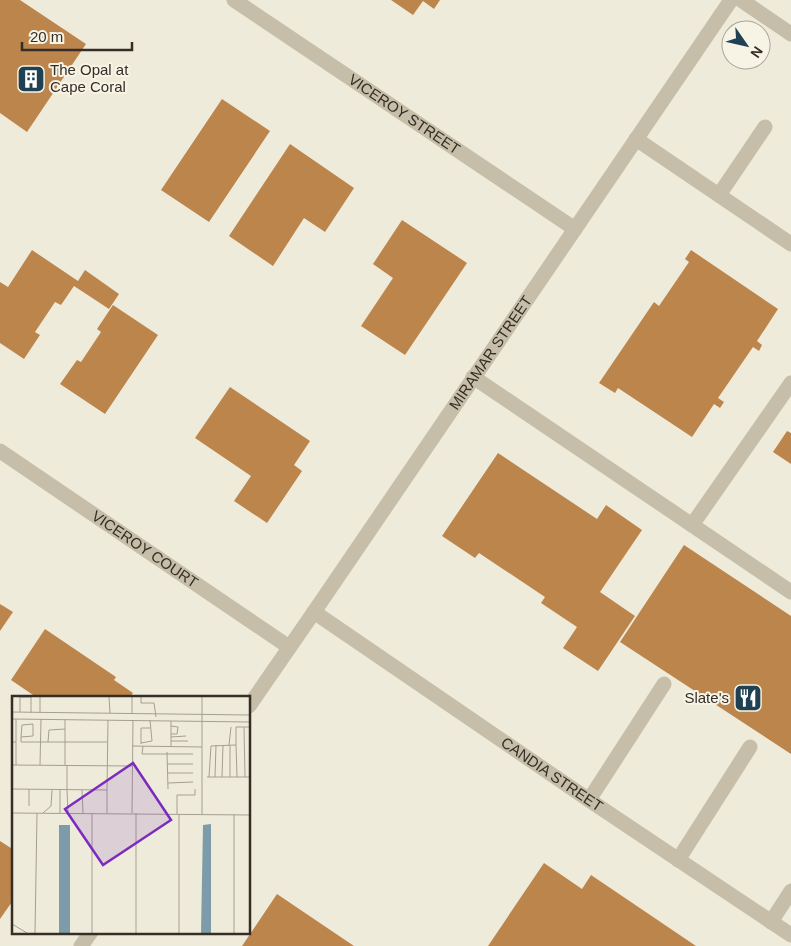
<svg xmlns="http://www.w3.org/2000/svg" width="791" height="946" font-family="Arial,sans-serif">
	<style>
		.building { fill: #bc854c }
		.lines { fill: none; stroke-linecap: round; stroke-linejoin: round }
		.minor { stroke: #c6bea8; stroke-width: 15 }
		.labels { text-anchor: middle; stroke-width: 4; stroke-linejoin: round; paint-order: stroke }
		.poi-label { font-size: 15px; fill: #342e27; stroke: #f7f4e6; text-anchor: start }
		.street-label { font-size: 15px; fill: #342e27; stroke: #f7f4e6 }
		.inset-road { fill: none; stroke: #a49f93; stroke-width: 1 }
		.view { fill: #7b2cbf; fill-opacity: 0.15; stroke: #7b2cbf; stroke-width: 2.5 }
		.inset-edge { fill: none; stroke: #342e27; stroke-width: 2.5 }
	</style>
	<rect width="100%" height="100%" fill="#efebdb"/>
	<!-- building -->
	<path class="building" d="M0 0H20L86 44 27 132 0 113Z
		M391 0H440L434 9 423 1 413 15Z
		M222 99 270 131 209 222 161 190Z
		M290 144 354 188 325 232 304 218 273 266 229 236Z
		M402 220 467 263 405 355 361 326 393 278 373 264Z
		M32 250 78 281 85 270 119 294 109 309 74 286 61 305 55 302 35 332 40 335 24 359 0 343V282L8 287Z
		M691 250 778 309 757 341 762 345 759 351 753 347 718 398 724 402 720 408 714 404 692 437 618 388 615 393 599 383 654 302 659 306 689 262 685 259Z
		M113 305 158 335 105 414 60 384 77 360 81 362 101 332 97 329Z
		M230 387 310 441 294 465 302 471 267 523 234 501 251 476 195 438Z
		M787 431 791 433V464L773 452Z
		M498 453 597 519 606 505 642 530 600 592 635 616 598 671 563 648 577 627 541 603 545 597 479 553 475 558 442 536Z
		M684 545 791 616V754L620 642Z
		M0 604 13 612 0 631Z
		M45 629 116 677 114 680 133 693 130 697H36L11 680Z
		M0 841 14 850V899L0 919Z
		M544 863 582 889 591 875 696 946H488Z
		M277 894 354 946H242Z"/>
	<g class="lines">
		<!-- minor -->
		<g class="minor">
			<path id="s1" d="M234 0 575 229"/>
			<path d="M741 0 791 34"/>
			<path d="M636 139 791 244"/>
			<path d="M719 195 765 127"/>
			<path d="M473 377 692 525"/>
			<path d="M791 383 692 525 791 592"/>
			<path id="s2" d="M0 451 289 647"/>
			<path id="s3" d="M314 612 589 800 791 935"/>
			<path id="s4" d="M249 706 314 612 731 0"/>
			<path d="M589 800 664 684"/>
			<path d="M678 860 750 747"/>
			<path d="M771 922 791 891"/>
			<path d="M81 946 91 932"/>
		</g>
	</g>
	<!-- icons -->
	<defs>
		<symbol id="building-square" viewBox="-11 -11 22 22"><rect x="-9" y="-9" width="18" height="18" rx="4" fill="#204152" stroke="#f7f4e6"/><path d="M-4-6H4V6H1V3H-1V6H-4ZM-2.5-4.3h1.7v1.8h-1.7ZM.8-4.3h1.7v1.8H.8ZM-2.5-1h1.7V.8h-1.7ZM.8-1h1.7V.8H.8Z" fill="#fff"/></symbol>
		<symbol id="restaurant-square" viewBox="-11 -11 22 22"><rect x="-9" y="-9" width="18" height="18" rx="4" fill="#204152" stroke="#f7f4e6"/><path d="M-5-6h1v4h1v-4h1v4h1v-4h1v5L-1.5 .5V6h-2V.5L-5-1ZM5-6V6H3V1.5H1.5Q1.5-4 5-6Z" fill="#fff"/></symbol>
	</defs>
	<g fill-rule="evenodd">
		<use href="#building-square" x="15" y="63" width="32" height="32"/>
		<use href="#restaurant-square" x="732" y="682" width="32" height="32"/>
	</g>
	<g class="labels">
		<!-- poi labels -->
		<g class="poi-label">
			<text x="50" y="75">The Opal at<tspan x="50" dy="17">Cape Coral</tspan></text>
			<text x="729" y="703" text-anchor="end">Slate's</text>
		</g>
		<!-- street labels -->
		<g class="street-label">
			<text dy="5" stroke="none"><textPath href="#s1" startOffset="205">VICEROY STREET</textPath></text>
			<text dy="5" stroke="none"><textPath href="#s4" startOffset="428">MIRAMAR STREET</textPath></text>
			<text dy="5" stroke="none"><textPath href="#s2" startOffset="175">VICEROY COURT</textPath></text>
			<text dy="5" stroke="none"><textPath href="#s3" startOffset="288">CANDIA STREET</textPath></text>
		</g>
	</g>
	<!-- overview -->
	<g transform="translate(12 696)">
		<rect width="238" height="238" fill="#efebdb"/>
		<path d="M199 128V237H189L191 129ZM47 129H58V237H47Z" fill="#7c9caa"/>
		<path class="inset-road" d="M19 1V17M97 1 98 17M120 1V17M129 1V7H142L144 21M0 16 238 19M8 16V1H19M28 17V1M0 23 238 26M53 24V69M159 25V51M159 30 166 31 165 38H159M232 31 233 81M9 41 21 40V28L10 29 9 41V46H95M159 41 174 40M159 45H176M0 46H4V23M4 46V69M36 46 37 34 53 33M129 47 140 45 138 24M129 48V32H138M217 49 219 31M224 49 225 81M120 50 190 51M131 50 130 58H181M155 56 156 93M155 68H181M0 69 120 70M28 69 29 23M55 69V94M155 77H181M195 81H238M197 81 199 50 224 49V31H238M203 81 204 49M210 81 211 49M218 81V49M156 87 181 86M0 93 95 94 96 24M17 93V110M55 94 56 117M70 94 71 117M0 117 238 119M31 117 39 110 40 94M48 117V94M80 117V237M95 117V94M120 117 121 24M165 118V99H183V93M167 118V237M190 118V1M0 228 15 237M23 237 25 117M124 237V117M222 237V118"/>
		<path class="view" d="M121 67 159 124 91 169 53 113Z"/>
		<rect width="238" height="238" class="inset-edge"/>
	</g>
	<!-- north arrow -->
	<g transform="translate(746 45) rotate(124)"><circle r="24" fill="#f7f4e6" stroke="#a9a59a"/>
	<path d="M0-4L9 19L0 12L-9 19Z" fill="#204152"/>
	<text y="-8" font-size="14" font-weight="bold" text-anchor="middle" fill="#342e27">N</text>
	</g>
	<!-- scale -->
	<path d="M22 42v8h110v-8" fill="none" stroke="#342e27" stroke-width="2.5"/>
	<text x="30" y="42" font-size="15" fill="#342e27" stroke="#f7f4e6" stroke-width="4" paint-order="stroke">20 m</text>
</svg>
